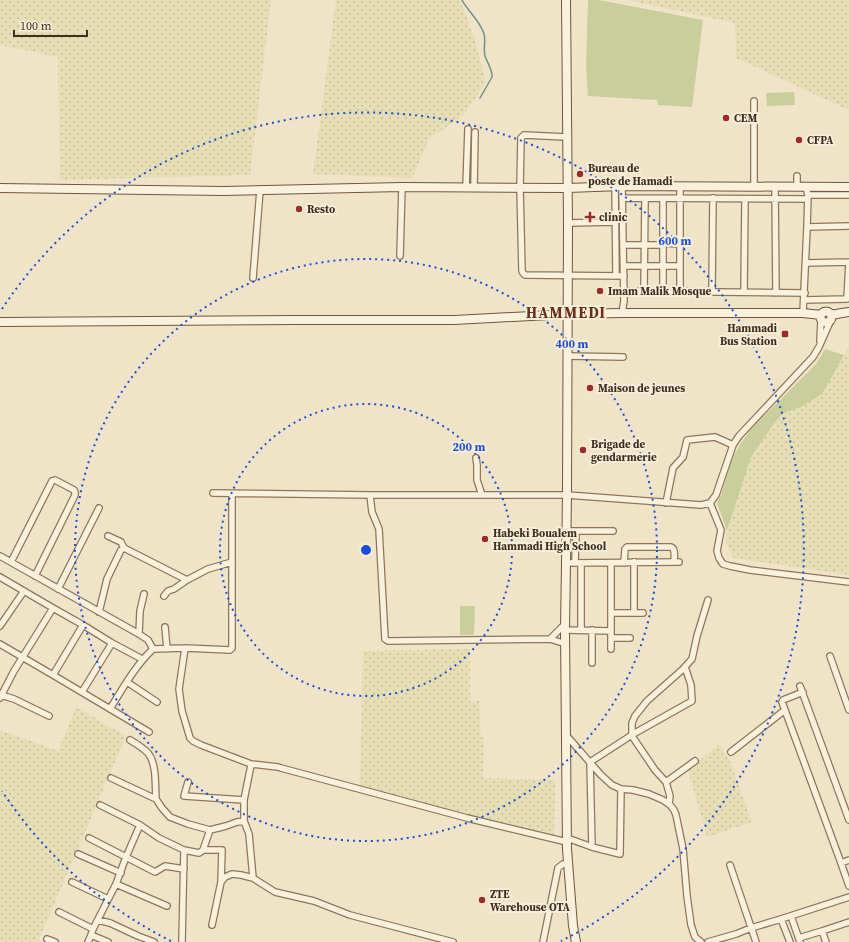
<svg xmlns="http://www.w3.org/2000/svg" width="849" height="942" font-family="'Source Serif 4',serif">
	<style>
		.farmland { fill: url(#farmland-dots) }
		.green { fill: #c9cf9b }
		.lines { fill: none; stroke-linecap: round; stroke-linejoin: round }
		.stream { stroke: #6f938a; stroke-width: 1.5 }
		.street-casing { stroke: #8d765c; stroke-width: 8 }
		.secondary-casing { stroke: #6f573f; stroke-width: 10 }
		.street { stroke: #faf1dc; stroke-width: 5.5 }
		.secondary { stroke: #faf1dc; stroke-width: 8 }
		.ring { fill: none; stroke: #1d4ed8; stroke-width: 2; stroke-dasharray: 2 4 }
		.poi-dot { fill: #9e2a2b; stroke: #f7eed8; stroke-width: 1.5 }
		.labels { text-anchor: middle; stroke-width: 4; stroke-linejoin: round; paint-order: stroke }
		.poi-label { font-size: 11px; font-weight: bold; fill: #3d2e20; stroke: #f7eed8; text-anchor: start }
		.district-label { font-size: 15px; font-weight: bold; letter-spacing: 1px; fill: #6b2e1e; stroke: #f7eed8 }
		.centre { fill: #1d4ed8; stroke: #f7eed8; stroke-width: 2 }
		.ring-label { font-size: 12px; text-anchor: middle; font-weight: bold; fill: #1d4ed8; stroke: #f7eed8; stroke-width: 4; stroke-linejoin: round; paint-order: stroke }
	</style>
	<defs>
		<pattern id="farmland-dots" width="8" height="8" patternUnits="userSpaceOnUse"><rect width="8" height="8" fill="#e6deb5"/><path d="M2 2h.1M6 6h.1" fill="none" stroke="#c6bf9b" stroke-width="1.8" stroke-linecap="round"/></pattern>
	</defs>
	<rect width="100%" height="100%" fill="#f0e4c8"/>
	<!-- farmland -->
	<path class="farmland" d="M0 0H271L250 175 60 180 58 57 0 45Z
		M336 0H460L474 37 486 82 464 115 429 139 412 178 313 174Z
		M628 0H849V110L736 58 735 23Z
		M849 346V575L733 558 725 539 751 457 773 425 782 414 801 407 822 394Z
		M470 649V702L479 701 481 736 484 739 483 778 555 780 554 842 360 790 363 651Z
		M76 707 126 736 38 942H0V730L58 751Z
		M719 744 730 761 752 822 707 837 688 770Z"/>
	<!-- green -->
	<path class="green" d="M588 0H599L703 20 692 107 658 105 657 100 588 96 586 66Z
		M794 92 795 105 767 106 766 93Z
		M825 349 844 355 822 394 801 407 782 414 773 425 751 457 727 531 717 503 721 495 732 460 740 444 753 427 816 364Z
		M460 606H475L474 635H460Z"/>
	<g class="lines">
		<!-- stream -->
		<path class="stream" d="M462 0C468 12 480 20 484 34 486 41 483 49 485 56 487 62 493 71 492 77L480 98"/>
		<defs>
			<path id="street" d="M754 101V187
				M566 137 524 135 521 138 520 188 522 271 523 273 525 275 624 276
				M797 176V187
				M615 186 616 276
				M466 187 468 129
				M474 187 475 132
				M775 187 776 293
				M808 195H849
				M623 198 807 199
				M568 223 615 222
				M807 227 849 226
				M663 243 680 244
				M623 245H663
				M400 256 402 187
				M806 263 849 262
				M624 266H680
				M253 278 260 190
				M624 291 805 293
				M644 292 645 199
				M663 292V199
				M680 292V187
				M712 292 713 198
				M744 292 745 199
				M804 300 847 299 849 262
				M622 313 624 301 622 186
				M803 313 807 227 808 195 806 187
				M820 341 821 320
				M567 356 623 357
				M476 458 477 465V480L482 495
				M213 493 370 495H567L701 505 710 503 716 495 733 445 739 436 813 357 819 347 830 322
				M370 495 372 512 379 529 385 639 388 641 550 639 566 644
				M666 503 673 468 683 457 687 440 715 437 733 445
				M710 503 721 530 717 551 719 558 723 564 730 566 750 570 849 582
				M567 531H613
				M108 536 121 542 124 548
				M0 556 139 634 148 640 153 649
				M11 562 52 481 55 480 74 490 75 492V495L35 576
				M634 562V613
				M567 563 679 562
				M575 563 576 531
				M611 563V649
				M624 563 625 549 627 547H671C676 549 674 557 674 562
				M0 577 53 608 83 625 112 643 142 659
				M58 589 99 508
				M164 596 168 591 174 589 187 580 208 569 232 562
				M99 612 107 579 121 550 124 548 187 580
				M611 613H643
				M0 626 24 591
				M165 627 167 649
				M565 630 611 631
				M581 630V563
				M139 634 140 611 144 594
				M611 638H630
				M550 639 565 624
				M0 644 53 675 149 732
				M185 648 179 689 182 711 190 738 193 741 201 745 251 764V765L244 800V821
				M830 656 849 710
				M592 663V630
				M53 675 83 625
				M127 682 157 702
				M800 686 849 820
				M82 692 112 643
				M803 692 783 700 782 702 841 863 849 886
				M1 695 14 699 49 716
				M0 698 14 671 53 608
				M110 709C123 688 135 666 153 649L185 648 230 650 232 648V494
				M566 735 601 775 612 785 621 789 633 790 649 794 663 800 670 805 674 810 676 815 683 849 687 896 691 925 695 937 701 942
				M130 740C137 744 143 748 148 753 157 764 155 786 156 799
				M731 752 785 710
				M251 764 278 767 281 768 467 818 567 842
				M188 782 184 796 244 800
				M666 782 695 761
				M100 805 140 825 159 838 184 850 199 853 203 850 210 830 188 824 170 817 162 808 156 799 111 778
				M670 805 669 803 670 796 666 782 655 770 632 736V723L635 716 647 701 682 670 692 659 697 636 708 600
				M210 830 226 826 237 822 244 821 249 834 253 878
				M89 838 155 872 165 866 184 869
				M567 838 592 847 620 854 621 789
				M592 847 590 762 635 733 692 701 691 685 685 667
				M203 850H222L221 882
				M78 854 121 873
				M841 863 849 860
				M730 865 756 942
				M72 882 108 899
				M116 884 167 906
				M59 912 93 929
				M791 916 800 942
				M781 919 790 942
				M98 920 110 923 138 936 154 942
				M212 925 221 882 225 877 232 874 241 875 253 878 275 892 314 901 350 915 453 942
				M822 931 826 942
				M91 935 108 942
				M799 938 822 931 849 922
				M47 939 55 942
				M88 942 91 935 93 929 116 884 126 857 140 825
				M182 942 184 850
				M543 942 558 868 563 864H568
				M708 942 736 934 751 928 781 919 849 897"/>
			<path id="secondary" d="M566 0 568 223 567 495 565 630 567 849 573 926 576 942
				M0 188 224 191 402 187 568 188 622 186 849 187
				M820.5 317a5.5 5.5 0 1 1 11 0a5.5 5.5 0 1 1-11 0Z
				M831 315 842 313 849 312
				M0 322 294 320H454L568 314 622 313H803L821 315"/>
		</defs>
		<!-- street casing -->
		<use href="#street" class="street-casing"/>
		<!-- secondary casing -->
		<use href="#secondary" class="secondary-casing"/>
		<!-- street -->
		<use href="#street" class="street"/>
		<!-- secondary -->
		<use href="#secondary" class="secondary"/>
	</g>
	<!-- distance rings -->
	<g class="ring">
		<circle cx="366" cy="550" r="146"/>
		<circle cx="366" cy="550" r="291"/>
		<path d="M171 941A437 437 0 0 1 2 791M2 309A437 437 0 1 1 561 941"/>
	</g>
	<!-- markers -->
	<g class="poi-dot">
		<circle cx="726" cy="118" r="4"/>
		<circle cx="799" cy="140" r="4"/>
		<circle cx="580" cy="174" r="4"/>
		<circle cx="299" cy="209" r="4"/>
		<path d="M588 211h4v4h4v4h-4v4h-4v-4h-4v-4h4z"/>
		<circle cx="600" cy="291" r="4"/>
		<rect x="781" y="330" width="8" height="8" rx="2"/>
		<circle cx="590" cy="388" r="4"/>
		<circle cx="583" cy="450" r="4"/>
		<circle cx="485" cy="539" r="4"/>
		<circle cx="482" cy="900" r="4"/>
	</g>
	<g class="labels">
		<!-- poi labels -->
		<g class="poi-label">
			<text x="734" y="122">CEM</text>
			<text x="807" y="144">CFPA</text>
			<text x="588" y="172">Bureau de<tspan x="588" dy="13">poste de Hamadi</tspan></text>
			<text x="307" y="213">Resto</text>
			<text x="599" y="221">clinic</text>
			<text x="608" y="295">Imam Malik Mosque</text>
			<text x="777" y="332" text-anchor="end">Hammadi<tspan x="777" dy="13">Bus Station</tspan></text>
			<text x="598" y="392">Maison de jeunes</text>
			<text x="591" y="448">Brigade de<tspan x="591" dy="13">gendarmerie</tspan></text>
			<text x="493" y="537">Habeki Boualem<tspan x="493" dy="13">Hammadi High School</tspan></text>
			<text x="490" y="898">ZTE<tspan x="490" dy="13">Warehouse OTA</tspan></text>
		</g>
		<!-- district labels -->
		<g class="district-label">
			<text x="566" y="318">HAMMEDI</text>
		</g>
	</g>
	<circle cx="366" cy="550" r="6" class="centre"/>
	<g class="ring-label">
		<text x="675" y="245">600 m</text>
		<text x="572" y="348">400 m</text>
		<text x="469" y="451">200 m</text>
	</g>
	<!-- scale -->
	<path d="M14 30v6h73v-6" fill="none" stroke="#3d2e20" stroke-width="2"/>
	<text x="20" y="30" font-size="12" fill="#3d2e20" stroke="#f7eed8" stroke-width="3" paint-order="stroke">100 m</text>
</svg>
